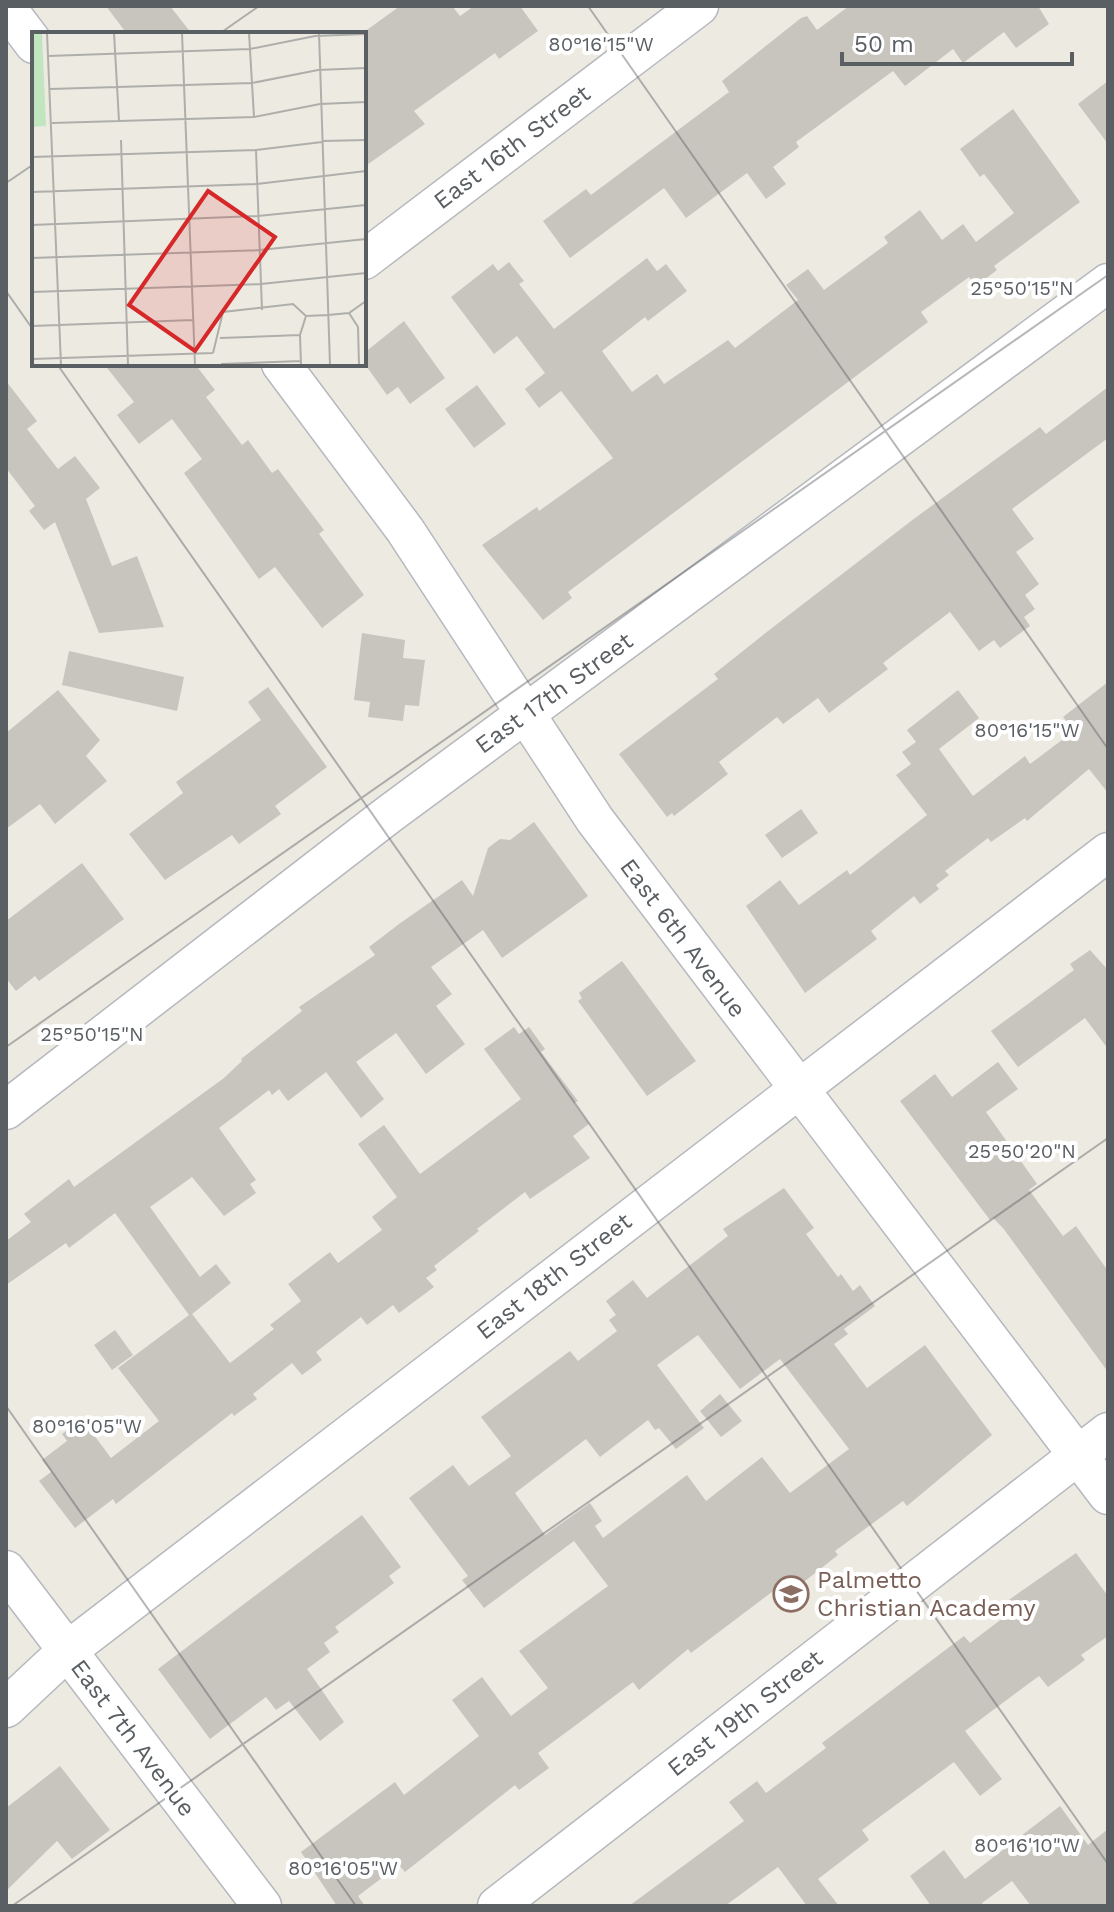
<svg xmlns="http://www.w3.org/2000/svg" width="1114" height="1912" font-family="'Work Sans',sans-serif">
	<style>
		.building { fill: #c8c5bf; fill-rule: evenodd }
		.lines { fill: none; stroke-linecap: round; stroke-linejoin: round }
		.minor-casing { stroke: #b5b8bd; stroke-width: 41 }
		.minor { stroke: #fff; stroke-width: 38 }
		.ticks { fill: none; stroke: #5a5f63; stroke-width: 2; stroke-opacity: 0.45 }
		.labels { text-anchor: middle; stroke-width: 8; stroke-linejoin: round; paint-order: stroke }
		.street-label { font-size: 24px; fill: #5a5f63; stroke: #fff }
		.education-label { font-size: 24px; fill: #785e54; stroke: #fff; text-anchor: start }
		.inset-road { fill: none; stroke: #aeaeab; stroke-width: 2 }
		.view { fill: #d62828; fill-opacity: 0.15; stroke: #d62828; stroke-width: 4 }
		.inset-edge { fill: none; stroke: #5a5f63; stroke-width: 4 }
		.ticks-label { font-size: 20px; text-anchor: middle; fill: #5a5f63; stroke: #fff; stroke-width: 8; stroke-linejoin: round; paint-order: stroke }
	</style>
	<rect width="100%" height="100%" fill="#edeae2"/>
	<!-- building -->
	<path class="building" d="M106 6H170L192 34H127Z
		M400 6H452L460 16 474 6H520L538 31 499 59 495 53 414 111 425 124 364 167V32Z
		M849 6H1038L1049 24 1016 48 1004 32 963 63 953 49 905 86 893 71 796 142 799 147 773 167 786 184 766 199 747 173 686 218 664 188 570 258 543 221 586 189 591 195 729 92 722 81 801 18 807 16 817 30Z
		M1108 81V144L1078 104Z
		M1013 109 1080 202 994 266 997 270 976 286 969 277 921 312 928 322 568 592 572 598 543 620 482 545 537 507 539 511 613 458 561 391 539 408 525 389 545 373 517 336 494 354 451 297 493 264 498 271 509 262 524 281 519 284 554 329 647 258 657 271 666 264 687 291 648 321 645 317 602 351 632 392 657 374 664 384 728 340 735 348 798 300 786 285 808 269 824 290 888 243 884 237 920 210 942 240 963 224 976 242 1014 213 984 174 980 177 960 149Z
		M404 321 445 378 410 404 398 387 387 395 364 363V353Z
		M104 364H195L215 390 206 397 242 445 248 440 272 473 278 469 324 530 319 534 364 595 322 628 275 567 259 579 184 473 202 459 172 419 139 444 117 415 134 402Z
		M6 381 37 421 27 429 58 469 75 456 100 488 86 499 112 566 137 556 164 627 99 633 55 522 44 530 29 511 35 506 6 468Z
		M477 385 506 424 474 448 445 409Z
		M1108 387V438L1012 509 1034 539 1016 552 1039 584 1025 595 1035 609 1024 617 1030 626 1000 648 994 640 979 651 950 612 883 663 888 669 829 713 818 698 783 724 777 717 719 762 728 774 674 816 672 813 667 817 619 754 718 679 714 674 768 631 915 518 1040 427 1046 434Z
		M362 633 405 640 403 658 425 660 419 706 405 705 403 721 368 717 370 702 354 700Z
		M69 651 184 677 177 711 62 685Z
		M1108 682V793L1089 769 1027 821 1025 818 991 842 988 838 945 871 949 875 936 885 939 889 920 904 914 896 871 931 877 939 805 993 746 906 780 880 799 905 847 870 850 875 927 815 896 775 911 764 902 752 916 742 907 730 958 690 979 718 939 749 973 796 1025 756 1030 764 1074 731 1063 717Z
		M268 687 327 767 275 806 281 814 239 844 232 835 165 880 129 834 183 793 176 782 261 720 248 702Z
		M58 690 100 740 86 756 107 781 55 824 40 804 6 829V733Z
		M801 809 818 833 782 858 765 835Z
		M534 822 588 896 502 958 483 930 431 967 452 994 436 1006 465 1044 426 1074 396 1033 356 1062 384 1099 361 1118 326 1072 288 1101 279 1089 272 1095 269 1090 219 1128 256 1180 250 1184 256 1193 224 1216 192 1177 150 1207 200 1277 216 1264 231 1283 192 1314 230 1363 274 1329 270 1325 301 1301 288 1284 330 1252 338 1263 382 1230 372 1217 397 1197 358 1144 384 1125 420 1174 521 1099 484 1049 514 1027 519 1034 529 1027 545 1049 541 1052 578 1101 574 1103 589 1124 573 1136 590 1158 530 1199 525 1192 477 1229 479 1231 434 1266 437 1270 426 1278 434 1287 399 1313 393 1305 367 1325 361 1317 316 1352 322 1360 302 1375 292 1363 253 1394 257 1399 246 1407 234 1416 232 1413 116 1504 113 1499 75 1528 39 1481 51 1472 42 1460 67 1441 62 1434 82 1419 111 1458 159 1421 118 1368 189 1315 115 1213 69 1248 66 1243 6 1285V1241L31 1222 24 1214 69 1179 74 1187 224 1078 242 1061 241 1059 302 1011 299 1007 375 955 369 947 399 924 462 880 473 896 488 848 500 839 510 840Z
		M82 863 124 919 39 981 35 976 16 991 6 978V921Z
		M1090 950 1108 970V1049L1085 1018 1018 1067 991 1031 1074 970 1070 964Z
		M622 961 696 1061 647 1096 578 1001 582 998 579 993Z
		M998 1062 1018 1089 986 1112 1037 1184 1029 1190 1063 1236 1076 1226 1108 1271V1372L1003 1228 993 1218 990 1220 900 1101 935 1074 952 1097Z
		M784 1188 814 1228 806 1234 838 1277 841 1274 853 1291 860 1285 875 1306 844 1329 848 1334 834 1344 867 1388 925 1345 992 1435 907 1506 903 1501 835 1551 838 1555 791 1592 784 1583 691 1653 688 1649 639 1690 633 1682 576 1725 538 1753 549 1768 519 1790 515 1785 405 1872 399 1865 358 1896 365 1906H337L301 1852 395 1782 404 1795 479 1736 452 1700 482 1677 511 1716 548 1688 519 1651 608 1586 574 1541 484 1608 462 1580 468 1576 409 1498 453 1465 469 1486 511 1456 481 1417 570 1351 578 1361 617 1331 609 1320 616 1315 606 1301 633 1280 647 1298 728 1236 723 1229ZM698 1335 740 1389 780 1359 849 1449 790 1493 762 1457 706 1501 687 1475 603 1538 595 1526 602 1521 590 1503 545 1535 515 1493 586 1439 600 1457 648 1420 655 1430 659 1428 676 1449 704 1428 657 1365Z
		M115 1330 133 1355 112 1370 94 1345Z
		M720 1394 742 1421 721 1437 700 1411Z
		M362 1515 401 1567 389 1576 394 1583 335 1627 339 1632 324 1643 330 1652 307 1669 344 1722 320 1741 289 1701 276 1710 266 1697 210 1739 158 1669Z
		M1076 1553 1108 1596V1636L1081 1655 1085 1660 1048 1687 1039 1676 965 1731 1002 1779 980 1796 954 1762 862 1830 869 1840 818 1879 839 1906H807L778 1867 725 1906H629L744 1821 729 1802 757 1781 766 1793 826 1748 822 1743 964 1636 970 1643 1007 1615 1000 1606Z
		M60 1766 110 1830 72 1859 57 1841 6 1891V1808Z
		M1060 1806 1088 1845 1108 1829V1906H1031L1012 1881 982 1903 984 1906H931L910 1876 944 1850 965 1879Z"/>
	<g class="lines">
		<defs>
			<path id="minor" d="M6 7 34 44
				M364 260 699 6
				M281 364 405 530 595 820 1108 1495
				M6 1110 388 815 1108 283
				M6 1570 262 1906
				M6 1708 67 1651 1108 852
				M497 1906 1108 1432"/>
		</defs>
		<!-- minor casing -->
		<use href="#minor" class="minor-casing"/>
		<!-- minor -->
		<use href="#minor" class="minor"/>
	</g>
	<!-- ticks -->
	<path class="ticks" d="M588 6 1108 749M219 34 259 6M6 183 34 164M6 291 34 331M57 364 1108 1864M6 1047 1108 275M6 1406 356 1906M12 1906 1108 1138"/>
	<!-- icons -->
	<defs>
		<symbol id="school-ring" viewBox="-11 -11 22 22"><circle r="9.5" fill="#fff" stroke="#8d6e63" stroke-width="1.5"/><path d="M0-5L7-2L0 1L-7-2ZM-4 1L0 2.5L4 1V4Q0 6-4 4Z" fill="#8d6e63"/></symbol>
	</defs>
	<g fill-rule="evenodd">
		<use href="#school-ring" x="771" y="1574" width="40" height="40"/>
	</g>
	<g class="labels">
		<!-- street labels -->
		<g class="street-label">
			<text transform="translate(512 147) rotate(-37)" y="8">East 16th Street</text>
			<text transform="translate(554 693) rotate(-36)" y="8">East 17th Street</text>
			<text transform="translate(683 938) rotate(53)" y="8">East 6th Avenue</text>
			<text transform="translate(554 1276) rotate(-38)" y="8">East 18th Street</text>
			<text transform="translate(745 1713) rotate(-38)" y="8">East 19th Street</text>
			<text transform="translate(133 1738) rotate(53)" y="8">East 7th Avenue</text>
		</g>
		<!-- education labels -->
		<g class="education-label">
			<text x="817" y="1588">Palmetto<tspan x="817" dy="28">Christian Academy</tspan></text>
		</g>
	</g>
	<!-- overview -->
	<g transform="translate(32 32)">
		<rect width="334" height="334" fill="#edeae2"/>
		<path d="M0 1H10L14 94 0 95Z" fill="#c1e5be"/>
		<path class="inset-road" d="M15 1 29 333M82 1 87 89M150 1 163 333M217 1 222 85M287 1 298 333M16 24 218 17 283 4 334 2M18 57 220 51 286 38 334 36M20 91 222 85 288 72 334 70M89 108 96 333M291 109 334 108M224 118 230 278M0 125 224 118 290 110M0 160 225 152 334 139M0 193 226 184 334 173M0 226 228 218 334 207M0 260 229 252 334 241M317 281 326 295 327 333M0 294 161 288M188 306 268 303M181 321 191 280 261 272 274 284 296 283 317 281 334 269M0 327 181 321M189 332 269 329M269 333 268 303 274 284"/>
		<path class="view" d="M176 159 243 205 163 319 97 273Z"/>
		<rect width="334" height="334" class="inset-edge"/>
	</g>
	<g class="ticks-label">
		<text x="601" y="51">80°16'15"W</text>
		<text x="1022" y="295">25°50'15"N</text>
		<text x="1027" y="737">80°16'15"W</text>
		<text x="92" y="1041">25°50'15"N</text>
		<text x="1022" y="1158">25°50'20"N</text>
		<text x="87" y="1433">80°16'05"W</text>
		<text x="1027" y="1852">80°16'10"W</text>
		<text x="343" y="1875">80°16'05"W</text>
	</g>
	<!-- border -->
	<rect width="1114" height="1912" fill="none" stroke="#5a5f63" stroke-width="16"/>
	<!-- scale -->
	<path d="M842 52v12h230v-12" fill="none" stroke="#5a5f63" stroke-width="4"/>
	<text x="854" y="52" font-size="24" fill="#5a5f63" stroke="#ffffff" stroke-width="6" paint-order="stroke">50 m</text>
</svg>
